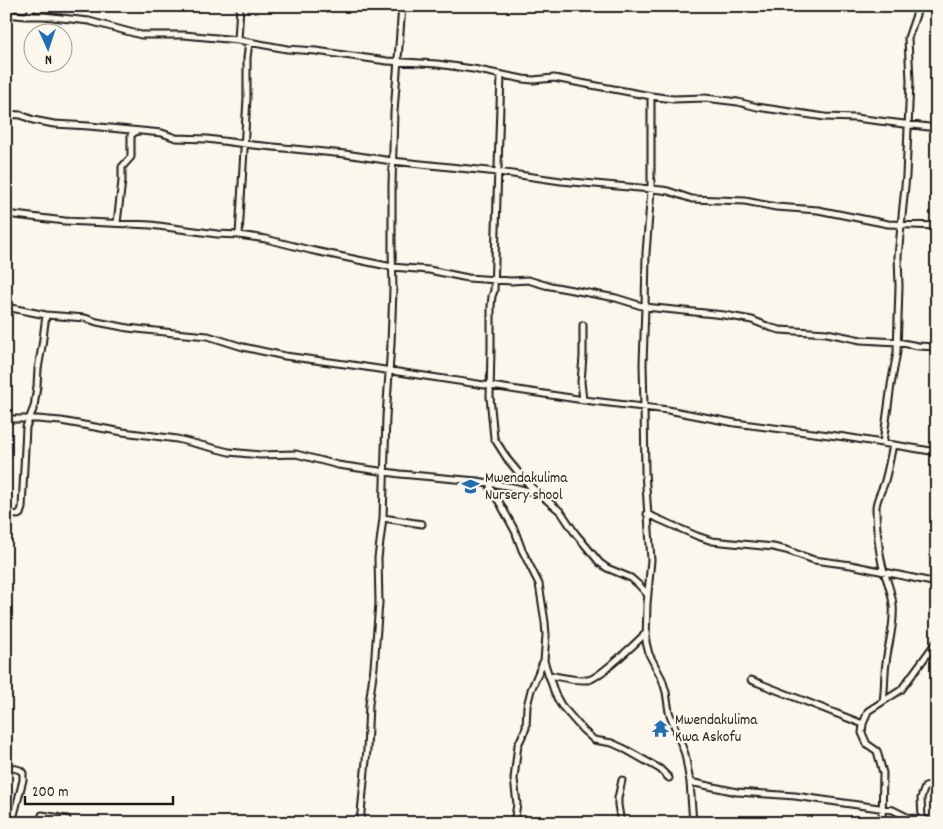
<svg xmlns="http://www.w3.org/2000/svg" width="943" height="829" font-family="Dekko,sans-serif">
	<style>
		.lines { fill: none; stroke-linecap: round; stroke-linejoin: round }
		.street-casing { stroke: #1c1c1c; stroke-width: 9 }
		.street { stroke: #fbf7ec; stroke-width: 5 }
		.labels { text-anchor: middle; stroke-width: 4.5; stroke-linejoin: round; paint-order: stroke }
		.poi-label { font-size: 15px; fill: #1c1c1c; stroke: #fbf7ec; text-anchor: start }
	</style>
	<rect width="100%" height="100%" fill="#fbf7ec"/>
	<filter id="ink" filterUnits="userSpaceOnUse"><feTurbulence type="fractalNoise" baseFrequency=".02" numOctaves="2"/><feDisplacementMap in="SourceGraphic" scale="10" xChannelSelector="R" yChannelSelector="G"/><feConvolveMatrix kernelMatrix="1 2 1 2 8 2 1 2 1" color-interpolation-filters="sRGB"/></filter>
	<g filter="url(#ink)">
		<g class="lines">
			<defs>
				<path id="street" d="M6 14 26 16H43L89 21 141 35H184L238 40 287 49 316 51 387 61 437 64 473 69 523 79 533 80 554 78 651 96 673 99 705 98 738 102 757 107 825 117 855 118 937 128
					M26 16 30 13 33 6
					M238 40 240 6
					M501 75 494 291 492 296 491 306V347L490 397 494 438 508 460 529 485 561 512 575 533 600 563 607 568 631 578 640 586 647 594
					M651 96V190L646 253 645 307 643 364 644 407 645 472 651 560 647 604 646 642 649 654 662 679 666 692 669 712 685 754 690 782 693 823
					M6 114 21 115 33 120 54 124 89 126 162 133 176 138 207 139 253 145 345 154 392 161 498 172 561 181 662 190 668 191 692 199 745 201 776 207 818 210 888 224 937 226
					M6 214 65 221 151 225 217 234 239 235 266 239 310 250 392 267 429 270 468 278 511 281 528 280 545 285 616 298 645 307 724 315 752 320 772 328 780 330 827 333 861 340 897 342 918 346 937 347
					M117 223 122 181V167L131 157V135L137 131
					M239 235 247 98V58L249 42
					M6 307 46 315 85 318 97 322 128 328 174 333 208 336 243 347 285 356 352 365 584 400 668 410 735 423 845 437 937 452
					M583 400 581 382 583 356V325
					M6 419H37L61 421 123 432 177 439 229 452 260 455 296 454 338 465 400 474 477 481 513 487 536 493
					M883 443 891 385 897 352 899 286 898 256 906 176 910 81 908 38 919 6
					M491 483 490 488 501 505 515 531 522 550 539 584 545 622 546 635 544 661 555 694 561 705 583 730 594 740 612 743 623 748 660 769 669 778
					M6 513 18 515 20 514 22 508 26 427 34 407 37 386 38 369 42 346 46 315
					M647 514 697 536 712 541 773 547 786 550 814 560 851 565 937 583
					M383 518 422 524
					M548 675C561 677 575 681 588 680 598 679 637 642 646 633
					M751 680 863 724
					M883 701C885 689 884 676 886 663 888 644 895 625 893 605 892 593 888 583 884 572 879 554 876 526 876 507 877 498 881 492 884 484 888 471 890 458 893 445
					M6 766 20 770 23 773V780L12 823
					M690 782 737 792 795 796 893 810 909 818 924 819 933 823
					M42 815 67 819 66 823
					M922 819 921 798 925 787 937 784
					M360 823 367 750 369 704 374 667 379 603 378 558 383 518 386 417 391 344 393 289 392 250V185L394 112 402 6
					M514 823 517 804 514 779 517 753 518 745 526 728 527 706 531 690 543 662
					M621 823 618 805V798L622 780
					M882 823 883 773 877 751 867 744 862 733 863 724 868 711 901 690 937 641"/>
			</defs>
			<!-- street casing -->
			<use href="#street" class="street-casing"/>
			<!-- street -->
			<use href="#street" class="street"/>
		</g>
	</g>
	<!-- icons -->
	<defs>
		<symbol id="school-bare" viewBox="-9 -9 18 18"><path d="M0-5L7-2L0 1L-7-2ZM-4 1L0 2.5L4 1V4Q0 6-4 4Z" fill="#1f6fb2" stroke="#fbf7ec" stroke-width="2.5" paint-order="stroke"/></symbol>
		<symbol id="temple-bare" viewBox="-9 -9 18 18"><path d="M0-6L5-2H3V0L6.5 2.5H4V6H1.5V3h-3V6H-4V2.5H-6.5L-3 0V-2H-5Z" fill="#1f6fb2" stroke="#fbf7ec" stroke-width="2.5" paint-order="stroke"/></symbol>
	</defs>
	<g fill-rule="evenodd">
		<use href="#school-bare" x="458" y="474" width="25" height="25"/>
		<use href="#temple-bare" x="648" y="716" width="25" height="25"/>
	</g>
	<g class="labels">
		<!-- poi labels -->
		<g class="poi-label">
			<text x="485" y="482">Mwendakulima<tspan x="485" dy="17">Nursery shool</tspan></text>
			<text x="675" y="724">Mwendakulima<tspan x="675" dy="17">Kwa Askofu</tspan></text>
		</g>
	</g>
	<!-- margin -->
	<rect width="943" height="829" fill="none" stroke="#fbf7ec" stroke-width="25"/>
	<rect x="12" y="12" width="918" height="804" fill="none" stroke="#1c1c1c" stroke-width="2" filter="url(#ink)"/>
	<!-- north arrow -->
	<g transform="translate(48 48) rotate(177)"><circle r="24" fill="#fbf7ec" stroke="#a29f99"/>
	<path d="M0-4L9 19L0 12L-9 19Z" fill="#1f6fb2"/>
	<text y="-8" font-size="14" font-weight="bold" text-anchor="middle" fill="#1c1c1c">N</text>
	</g>
	<!-- scale -->
	<path d="M25 796v8h148v-8" fill="none" stroke="#1c1c1c" stroke-width="2.5"/>
	<text x="32" y="796" font-size="15" fill="#1c1c1c" stroke="#fbf7ec" stroke-width="4" paint-order="stroke">200 m</text>
</svg>
